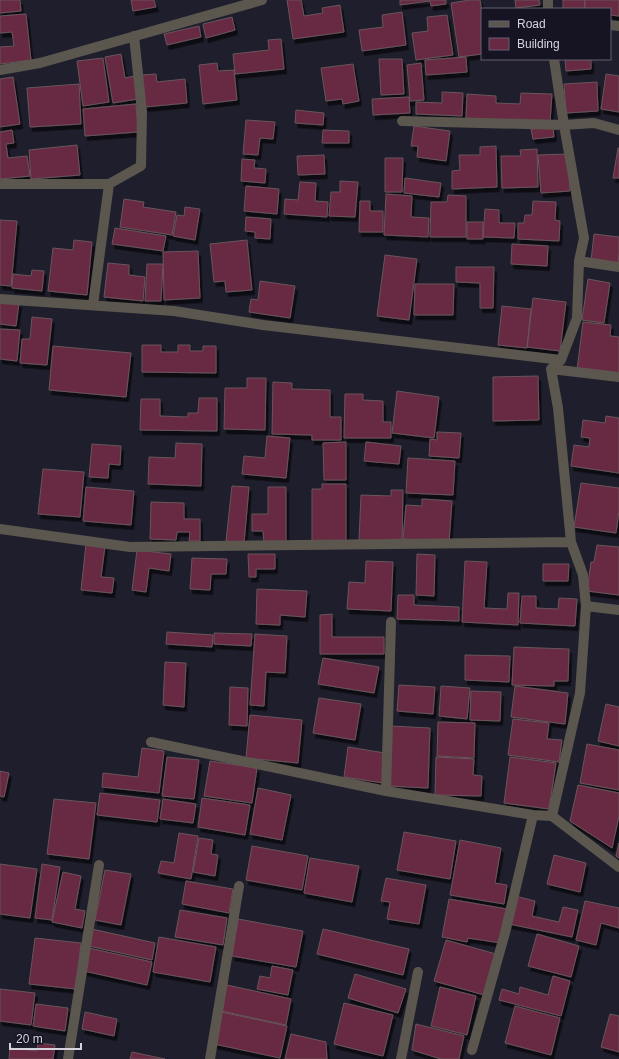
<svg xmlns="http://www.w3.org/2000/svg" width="619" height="1059" font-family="Helvetica,sans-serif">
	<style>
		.building { fill: #682943; stroke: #69555b; filter: url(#shadow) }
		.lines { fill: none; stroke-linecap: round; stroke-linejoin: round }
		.minor { stroke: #5b574f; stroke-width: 10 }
	</style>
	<defs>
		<filter id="shadow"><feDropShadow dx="2.5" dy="4.5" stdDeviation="0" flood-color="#0009"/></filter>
	</defs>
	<rect width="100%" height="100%" fill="#1f1e2c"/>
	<!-- building -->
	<path class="building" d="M0 0H20L21 11 0 13Z
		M131 0H154L156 7 133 11Z
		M287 0H301L304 16 323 13 322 8 340 5 344 32 293 39Z
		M400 0H446V4L431 6 430 1 400 5Z
		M470 0H480L482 12V54L459 57 451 3Z
		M515 0H539L540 5 516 8Z
		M563 0H585L584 9H563Z
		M585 0H619V16L610 15V9H585Z
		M402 12 406 45 362 51 359 30 383 27 382 15Z
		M26 14 31 60 0 64V47L14 46 12 32 0 33V16Z
		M447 15 453 55 416 60 412 33 428 31 427 17Z
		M232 17 235 30 206 38 203 24Z
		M199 26 201 37 167 45 164 34Z
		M281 39 284 69 235 74 233 54 269 50 268 40Z
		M121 54 125 78 134 76 138 99 113 103 105 57Z
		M466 57 467 72 426 75 425 60Z
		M103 58 109 102 83 106 77 61Z
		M379 59H402L404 94 381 95Z
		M565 59H591V69L566 71Z
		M217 63 218 71 234 70 237 100 203 104 199 65Z
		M421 63 424 100 410 101 407 65Z
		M353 64 359 101 343 104 342 99 326 101 321 68Z
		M156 74 157 82 185 79 187 103 145 107 141 75Z
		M606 74 619 76V112L601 109Z
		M13 77 20 124 0 127V79Z
		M597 82 598 111 566 113 564 84Z
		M79 84 81 124 30 127 27 88Z
		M442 92 463 93 462 116 416 114V102L442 103Z
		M521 93 552 94 550 122 466 118 467 94 496 96V103L520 104Z
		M409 97 410 113 373 115 372 99Z
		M136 104 138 132 85 136 83 109Z
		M296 110 324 113 323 125 295 123Z
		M246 120 275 122 273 139 260 138 258 155 243 154Z
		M414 126 450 131 446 161 417 157 418 146H411Z
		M553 127 554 137 533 139 531 129Z
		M12 130 14 143 6 144 8 158 27 156 30 176 0 179V132Z
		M323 130 349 131V143H322Z
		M77 145 80 175 31 179 29 150Z
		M496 146 497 187 452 189V171L460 170 459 155H480V147Z
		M618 148H619V178H613Z
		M537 149 538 187 502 188 501 156H521L520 150Z
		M568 154 570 191 541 193 538 155Z
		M324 155 325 174 298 175 297 156Z
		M385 158H403L402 192H385Z
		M242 159 255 160 254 168 266 169 265 183 241 181Z
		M405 178 441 183 439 197 404 193Z
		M340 181 358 182 355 217 329 216 331 192H340Z
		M300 182 316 183 315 201 328 202 327 217 284 214 285 199 298 200Z
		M246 186 279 189 277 214 244 211Z
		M386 194 412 196 411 217 429 218 428 237 384 235Z
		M448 195 466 196V237H430L431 202H447Z
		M124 199 144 202 143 207 176 212 172 235 120 227Z
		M360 201H370V211H383V232H359Z
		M533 201 556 202 555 220 560 221 559 241 518 239V223H524L525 215H532Z
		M185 207 200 209 195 240 173 236 177 215 184 216Z
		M485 209 499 210V223H515L514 238 483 237Z
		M246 217 271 219 270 239 255 238V232L245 231Z
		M0 220 17 221 11 286 0 285Z
		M467 222H483V239H467Z
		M115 228 166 236 163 251 112 244Z
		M594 234 619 237V254L618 264 591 261Z
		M74 240 92 242 87 295 48 291 53 248 73 250Z
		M247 240 252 290 226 292 225 281 214 282 210 244Z
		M512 244 548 246 547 266 511 264Z
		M198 251 200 298 164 300 163 252Z
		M385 255 417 259 409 320 377 316Z
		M108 263 129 265V275L145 277 143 301 104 297Z
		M147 264H163L161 301H145Z
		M456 267H494L493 308H480V283L456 282Z
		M32 270 44 271 42 291 12 288 13 274 31 276Z
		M588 279 610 283 604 323 582 320Z
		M260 281 295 286 290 318 249 312 251 299 258 300Z
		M415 284H454L453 315H414Z
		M533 298 566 302 560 351 527 347Z
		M0 301 19 303 16 326 0 324Z
		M502 306 531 309 527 348 498 345Z
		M32 317 52 319 47 365 20 363 22 339H30Z
		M583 322 611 325 610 336 619 337V375L577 370Z
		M0 329 20 330 17 361 0 359Z
		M142 345H161V352H178V345H190V351H203V346H216V373L142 372Z
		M53 346 131 353 126 397 49 390Z
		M538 376 539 420 493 421V377Z
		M247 378H266L265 430 224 429 225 388H247Z
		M273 382 292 383V389L330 390V417H341V440H312V435L272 434Z
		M397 391 439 397 434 438 392 433Z
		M345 394H363V400L383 401V422H391V438H344Z
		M199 398H217V431L140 430 141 399H160V416L188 417V413H198Z
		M606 416 619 418V473L571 466 574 445 589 447 590 438 581 437 583 420 605 423Z
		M437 432 461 433 459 458 429 456 430 439 437 440Z
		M267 436 290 438 286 478 242 474 244 456 265 458Z
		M346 442V480H324L323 443Z
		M366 442 401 446 399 464 364 461Z
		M176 443 202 444 201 486 148 484 149 457 175 458Z
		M92 444 121 446 120 465 109 464 108 478 89 477Z
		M408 458 455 461 453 495 406 493Z
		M43 469 84 472 80 517 38 514Z
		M581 483 619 488V511L616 533 574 527Z
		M322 484H346V541H312V489H322Z
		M232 486 249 487 244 543 226 541Z
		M86 487 134 491 131 525 83 521Z
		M268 487H286V542H264L263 531H252V514H268Z
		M391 490H403L402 541 359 540 361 495 391 496Z
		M422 499 452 501 449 542 403 539 406 505 422 506Z
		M151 502 184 503V519H200V541H189L190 532H177L176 540 150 539Z
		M86 544 105 546 101 577 114 578 112 593 81 590Z
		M597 545 619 547V595L587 591 591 562H594Z
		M137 550 171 554 169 571 149 568 146 592 132 590Z
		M248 554H275V569H256V577H249Z
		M417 554 435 555 434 596 416 595Z
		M192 558 227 559 226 574H211L210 590 190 589Z
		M366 561 393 562 391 611 347 609 349 582 365 583Z
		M465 561 487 562 484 608 507 609 508 593H519L518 625 462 622Z
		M543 564H569L568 581H543Z
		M257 589 307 591 305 617 280 615V625L256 624Z
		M398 595H414V605L459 607V621L397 619Z
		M522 596H536V608L558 609 559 598 577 599 575 626 520 623Z
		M332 614V637H384V654H320V615Z
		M167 632 213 635 212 647 166 644Z
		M214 633 252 634 251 646 214 644Z
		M255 634 287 636 285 673 266 672 264 706 250 705Z
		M514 647 569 649 568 681H554V686L512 685Z
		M465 655 510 656 509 682 465 680Z
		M323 658 379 667 374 693 318 684Z
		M165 662 186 663 184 707 163 705Z
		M399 685 435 687 433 714 397 711Z
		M441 686 470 688 467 719 439 716Z
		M515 686 568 693 565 724 511 717Z
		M230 687 248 688 247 726 229 725Z
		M471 691 501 692 500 721 470 720Z
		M319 698 361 704 355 740 313 733Z
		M606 704 619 707V746L598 741Z
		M250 715 302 720 298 763 246 758Z
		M513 719 549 723 547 739 562 740 559 762 508 755Z
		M438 722 475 723 474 758 437 756Z
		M391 726 430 728 428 788 389 786Z
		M587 744 619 750V790L580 783Z
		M348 747 385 753 383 783 344 777Z
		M142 748 164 751 159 793 102 787 103 773 138 777Z
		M167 757 199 760 194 799 162 796Z
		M436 757 474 759 473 775 482 776 481 796 435 795Z
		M510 757 556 763 549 809 504 803Z
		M210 761 257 768 252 803 204 796Z
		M0 771 9 773 4 797 0 796Z
		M578 785 619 793V816L612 848 570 821Z
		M258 788 291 795 282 840 250 834Z
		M100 793 160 800 157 822 97 815Z
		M202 798 250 805 245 835 198 827Z
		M54 799 96 803 89 859 47 854Z
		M163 799 196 804 193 823 160 819Z
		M404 832 456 841 450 879 397 870Z
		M179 833 198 836 191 879 158 873 161 861 174 863Z
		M199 838 213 840 211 854 218 855 215 876 193 872Z
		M460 840 501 848 495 883 507 885 504 904 450 895Z
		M619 843V858L616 856Z
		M252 846 308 856 302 890 246 880Z
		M554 855 586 863 580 892 547 884Z
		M310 858 359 866 352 902 304 893Z
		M0 864 37 869 30 918 0 914Z
		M42 864 60 867 52 920 35 918Z
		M105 870 131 874 121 925 95 920Z
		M63 872 81 876 75 909 85 911 82 928 52 922Z
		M386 878 426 885 419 924 387 919 390 902 381 901Z
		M186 881 233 889 229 913 182 904Z
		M515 896 535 901 532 916 559 922 563 907 578 910 572 937 509 924Z
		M449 899 507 909 501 943 468 938 467 942 442 937Z
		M585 901 619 908V928L601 923 596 945 576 940Z
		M180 910 227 918 223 945 175 937Z
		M238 919 303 931 296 967 232 956Z
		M92 929 155 943 152 960 89 946Z
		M323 929 409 949 403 975 317 954Z
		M537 934 579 946 571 977 528 966Z
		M159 937 216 947 210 982 153 972Z
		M35 938 81 943 76 989 29 984Z
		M446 940 496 954 484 995 434 981Z
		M89 948 152 962 147 985 84 971Z
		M272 966 293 970 288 995 257 989 260 976 270 978Z
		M355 974 406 989 398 1013 348 998Z
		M553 976 570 981 561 1016 499 1000 502 989 519 994 520 987 548 995Z
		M227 985 291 999 286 1025 221 1011Z
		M440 987 476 996 467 1035 431 1026Z
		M0 989 35 993 31 1025 0 1021Z
		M344 1003 393 1015 383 1056 334 1044Z
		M36 1004 68 1008 65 1031 33 1026Z
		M515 1006 560 1018 551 1055 505 1043Z
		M85 1012 117 1019 114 1036 82 1029Z
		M221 1012 287 1026 280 1058 214 1044Z
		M610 1014 619 1016V1052L601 1047Z
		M416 1024 464 1036 459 1059H441L412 1050Z
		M291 1034 326 1042 327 1059H285Z
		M38 1043 55 1045 53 1059H9L10 1048 37 1051Z
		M132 1052 165 1059H130Z"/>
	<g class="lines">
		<!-- minor -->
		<path class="minor" d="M548 9V0
			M610 25 619 26
			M0 70 40 63 262 0
			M402 121 564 125 594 123 619 130
			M0 184H109L141 166 142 112 134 36
			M579 261 619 267
			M0 299 174 311 263 325 561 360
			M93 305 109 184
			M551 369 619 377
			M0 529 130 547 571 542
			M586 606 619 610
			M151 742 386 791 533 815 552 816 619 867
			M386 791 391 622
			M552 816 580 693 586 606 583 575 571 542 558 408 551 369 561 360 577 318 579 261 584 238 564 125 554 59
			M472 1050 505 933 533 815
			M68 1059 99 865
			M210 1059 239 886
			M401 1059 418 972"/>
	</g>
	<!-- legend -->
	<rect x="481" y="8" width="130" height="52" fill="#161423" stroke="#62616e"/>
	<rect x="489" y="21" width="20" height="6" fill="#5b574f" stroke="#62616e"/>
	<text x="517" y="28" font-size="12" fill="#d5d4de">Road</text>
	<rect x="489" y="38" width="20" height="12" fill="#682943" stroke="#62616e"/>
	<text x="517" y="48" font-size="12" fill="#d5d4de">Building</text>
	<!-- scale -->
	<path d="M10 1043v6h71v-6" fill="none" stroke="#d5d4de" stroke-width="2"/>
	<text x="16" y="1043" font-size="12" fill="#d5d4de" stroke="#161423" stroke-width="3" paint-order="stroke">20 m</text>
</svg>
